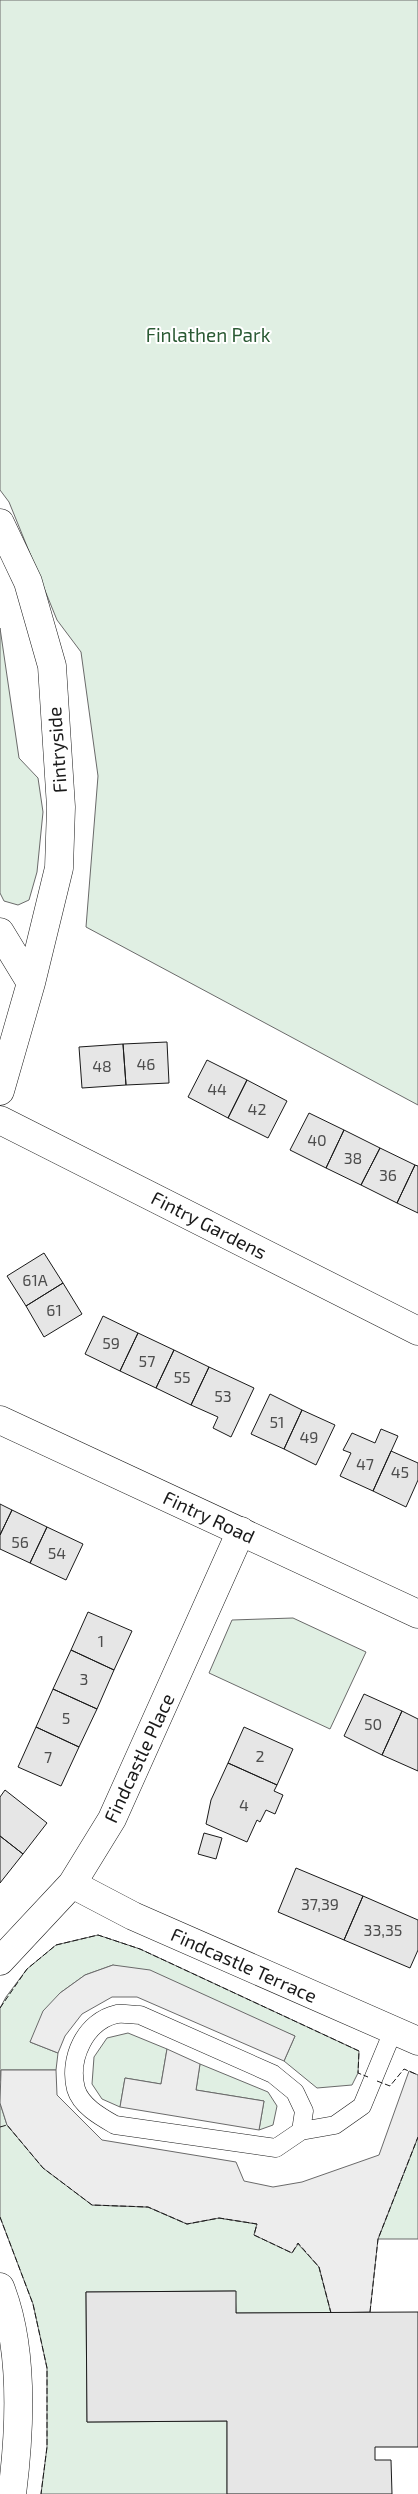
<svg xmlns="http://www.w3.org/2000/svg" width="418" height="2494" font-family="'Exo 2',sans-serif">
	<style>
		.green { fill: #e0efe3; stroke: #6a6a6a }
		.parking { fill: #ededed; stroke: #6a6a6a }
		.building { fill: #e6e6e6; stroke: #1a1a1a }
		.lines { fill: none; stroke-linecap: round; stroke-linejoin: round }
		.service-casing { stroke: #1a1a1a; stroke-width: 19 }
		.minor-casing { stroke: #1a1a1a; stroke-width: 29 }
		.tertiary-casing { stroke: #1a1a1a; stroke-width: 29 }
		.service { stroke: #fff; stroke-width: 18 }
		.minor { stroke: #fff; stroke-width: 28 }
		.tertiary { stroke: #fff; stroke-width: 28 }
		.fence { stroke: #1a1a1a; stroke-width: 1; stroke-dasharray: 6 2.5; stroke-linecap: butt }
		.labels { text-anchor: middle; stroke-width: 4; stroke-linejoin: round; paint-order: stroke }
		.number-label { font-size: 16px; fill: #4d4d4d }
		.park-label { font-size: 19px; fill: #2b5a34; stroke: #fff }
		.street-label { font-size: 19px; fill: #1a1a1a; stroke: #fff }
	</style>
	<rect width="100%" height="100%" fill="#fff"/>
	<!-- green -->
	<path class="green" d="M0 0H418V1105L86 927 98 776 81 652 57 620 9 502 0 490Z
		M0 628 19 758 38 778 43 812 37 872 29 900 18 905 4 901 0 893Z
		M293 1618 366 1652 330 1729 209 1673 232 1620Z
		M98 1935 140 1949 359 2051 358 2073 352 2085 317 2088 284 2061 295 2036 113 1965 85 1975 60 1993 30 2042 58 2053 56 2070H1L0 2081V2008L6 1997 27 1969 56 1945Z
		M128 2033 167 2049 161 2084 125 2078 120 2107 102 2099 92 2084 94 2057 107 2038Z
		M200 2064 268 2092 277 2106 273 2125 259 2130 264 2101 196 2090Z
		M0 2103 7 2125 92 2205 148 2207 187 2224 219 2218 257 2224 254 2235 298 2243 319 2267 331 2313H236L235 2291 86 2292 87 2422 227 2421V2494H41L47 2447V2368L33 2304 0 2217Z
		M418 2137V2239H378Z"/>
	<!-- parking -->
	<path class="parking" d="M113 1965 150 1970 295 2036 284 2061 137 1997H112L82 2014 65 2036 58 2053 30 2042 43 2011 60 1993 85 1975Z
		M167 2049 200 2064 196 2090 264 2101 259 2130 120 2107 125 2078 161 2084Z
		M1 2070H56L57 2095 102 2140 236 2162 244 2181 273 2187 302 2182 379 2155 409 2071 418 2075V2137L378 2239 370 2312 331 2313 319 2267 298 2244 292 2253 254 2235 257 2224 219 2218 187 2224 148 2207 92 2205 43 2168 7 2125 0 2103Z"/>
	<!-- building -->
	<path class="building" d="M167 1042 169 1083 126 1085 123 1044Z
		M123 1044 126 1085 82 1088 79 1047Z
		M207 1060 247 1080 228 1118 188 1097Z
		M247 1080 287 1101 268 1138 228 1118Z
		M309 1113 344 1130 326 1168 290 1150Z
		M344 1130 380 1148 361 1185 326 1168Z
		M380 1148 415 1165 397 1203 361 1185Z
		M415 1165 418 1166V1213L397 1203Z
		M44 1253 63 1283 26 1306 7 1276Z
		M63 1283 82 1314 44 1337 26 1306Z
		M103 1316 138 1333 120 1371 85 1354Z
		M138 1333 174 1350 156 1388 120 1371Z
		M174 1350 209 1367 191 1405 156 1388Z
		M209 1367 254 1388 231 1437 213 1428 218 1417 191 1405Z
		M270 1394 302 1410 284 1449 251 1434Z
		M302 1410 335 1425 316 1465 284 1449Z
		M381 1429 398 1436 373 1491 340 1476 351 1453 343 1450 352 1433 375 1443Z
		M391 1451 418 1463V1480L406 1507 373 1491Z
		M0 1504 12 1510 0 1535Z
		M12 1510 47 1527 30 1563 0 1549V1535Z
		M47 1527 83 1544 66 1580 30 1563Z
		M88 1612 132 1631 114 1670 71 1650Z
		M71 1650 114 1670 97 1709 53 1689Z
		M53 1689 97 1709 79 1747 36 1727Z
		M364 1694 402 1711 382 1755 344 1736Z
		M402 1711 418 1719V1771L382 1755Z
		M36 1727 79 1747 61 1786 18 1767Z
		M244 1727 293 1749 277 1785 228 1763Z
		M228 1763 277 1785 274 1791 283 1795 275 1814 266 1810 260 1822 257 1820 247 1842 206 1824 211 1800Z
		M5 1790 47 1823 23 1854 0 1836V1797Z
		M204 1833 222 1838 216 1859 198 1854Z
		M0 1836 23 1854 0 1883Z
		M296 1868 363 1896 344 1940 278 1912Z
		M363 1896 418 1920V1950L410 1968 344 1940Z
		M236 2291V2313L418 2312V2447H375V2460H391L392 2494H227V2421L87 2422 86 2292Z"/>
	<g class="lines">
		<defs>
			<path id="service" d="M301 2131 304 2111 295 2092 273 2074 140 2015C133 2015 124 2013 117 2014 85 2021 68 2059 76 2089 81 2106 101 2117 115 2125L276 2148 301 2131 335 2125 362 2106 393 2031"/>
			<path id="minor" d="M0 523 28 582 52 666 61 807 59 868 31 983
				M0 932 31 983 0 1091
				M0 1120 418 1331
				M72 1884 133 1916 418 2041
				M0 1961 72 1884 112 1819 241 1531
				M0 2287C24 2347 20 2431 12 2494"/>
			<path id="tertiary" d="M0 1420 418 1614"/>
		</defs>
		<!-- service casing -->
		<use href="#service" class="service-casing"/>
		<!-- minor casing -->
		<use href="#minor" class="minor-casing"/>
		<!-- tertiary casing -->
		<use href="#tertiary" class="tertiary-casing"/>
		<!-- service -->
		<use href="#service" class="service"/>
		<!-- minor -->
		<use href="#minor" class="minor"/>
		<!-- tertiary -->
		<use href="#tertiary" class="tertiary"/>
		<!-- fence -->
		<path class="fence" d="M0 2008 27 1969 56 1945 98 1935 140 1949 359 2051 358 2073 368 2077
			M377 2081 390 2086 404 2069 418 2075
			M0 2127 7 2125 43 2168 92 2205 148 2207 187 2224 219 2218 257 2224 254 2235 292 2253 298 2243 319 2267 331 2313
			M0 2217 33 2304 47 2368V2447L41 2494
			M370 2312 378 2239 418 2137"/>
	</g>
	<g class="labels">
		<!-- number labels -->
		<g class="number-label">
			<text x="146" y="1070">46</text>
			<text x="102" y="1072">48</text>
			<text x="217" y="1095">44</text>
			<text x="257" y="1115">42</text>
			<text x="317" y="1146">40</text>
			<text x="353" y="1164">38</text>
			<text x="388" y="1181">36</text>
			<text x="35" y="1286">61A</text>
			<text x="54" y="1316">61</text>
			<text x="111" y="1349">59</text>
			<text x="147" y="1367">57</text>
			<text x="182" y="1383">55</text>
			<text x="223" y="1402">53</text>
			<text x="277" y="1428">51</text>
			<text x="309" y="1443">49</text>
			<text x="365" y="1470">47</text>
			<text x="400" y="1478">45</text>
			<text x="20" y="1548">56</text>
			<text x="57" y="1559">54</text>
			<text x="101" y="1647">1</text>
			<text x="84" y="1685">3</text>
			<text x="66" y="1724">5</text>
			<text x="373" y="1730">50</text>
			<text x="260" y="1762">2</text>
			<text x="48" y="1763">7</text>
			<text x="244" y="1811">4</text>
			<text x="320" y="1910">37,39</text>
			<text x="383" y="1936">33,35</text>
		</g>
		<!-- park labels -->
		<g class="park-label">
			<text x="208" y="342">Finlathen Park</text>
		</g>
		<!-- street labels -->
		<g class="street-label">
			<text transform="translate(57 750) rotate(-94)" y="7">Fintryside</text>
			<text transform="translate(209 1225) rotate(27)" y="7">Fintry Gardens</text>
			<text transform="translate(209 1517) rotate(25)" y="7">Fintry Road</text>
			<text transform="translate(139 1758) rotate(-65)" y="7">Findcastle Place</text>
			<text transform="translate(244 1965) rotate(24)" y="7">Findcastle Terrace</text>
		</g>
	</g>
</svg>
